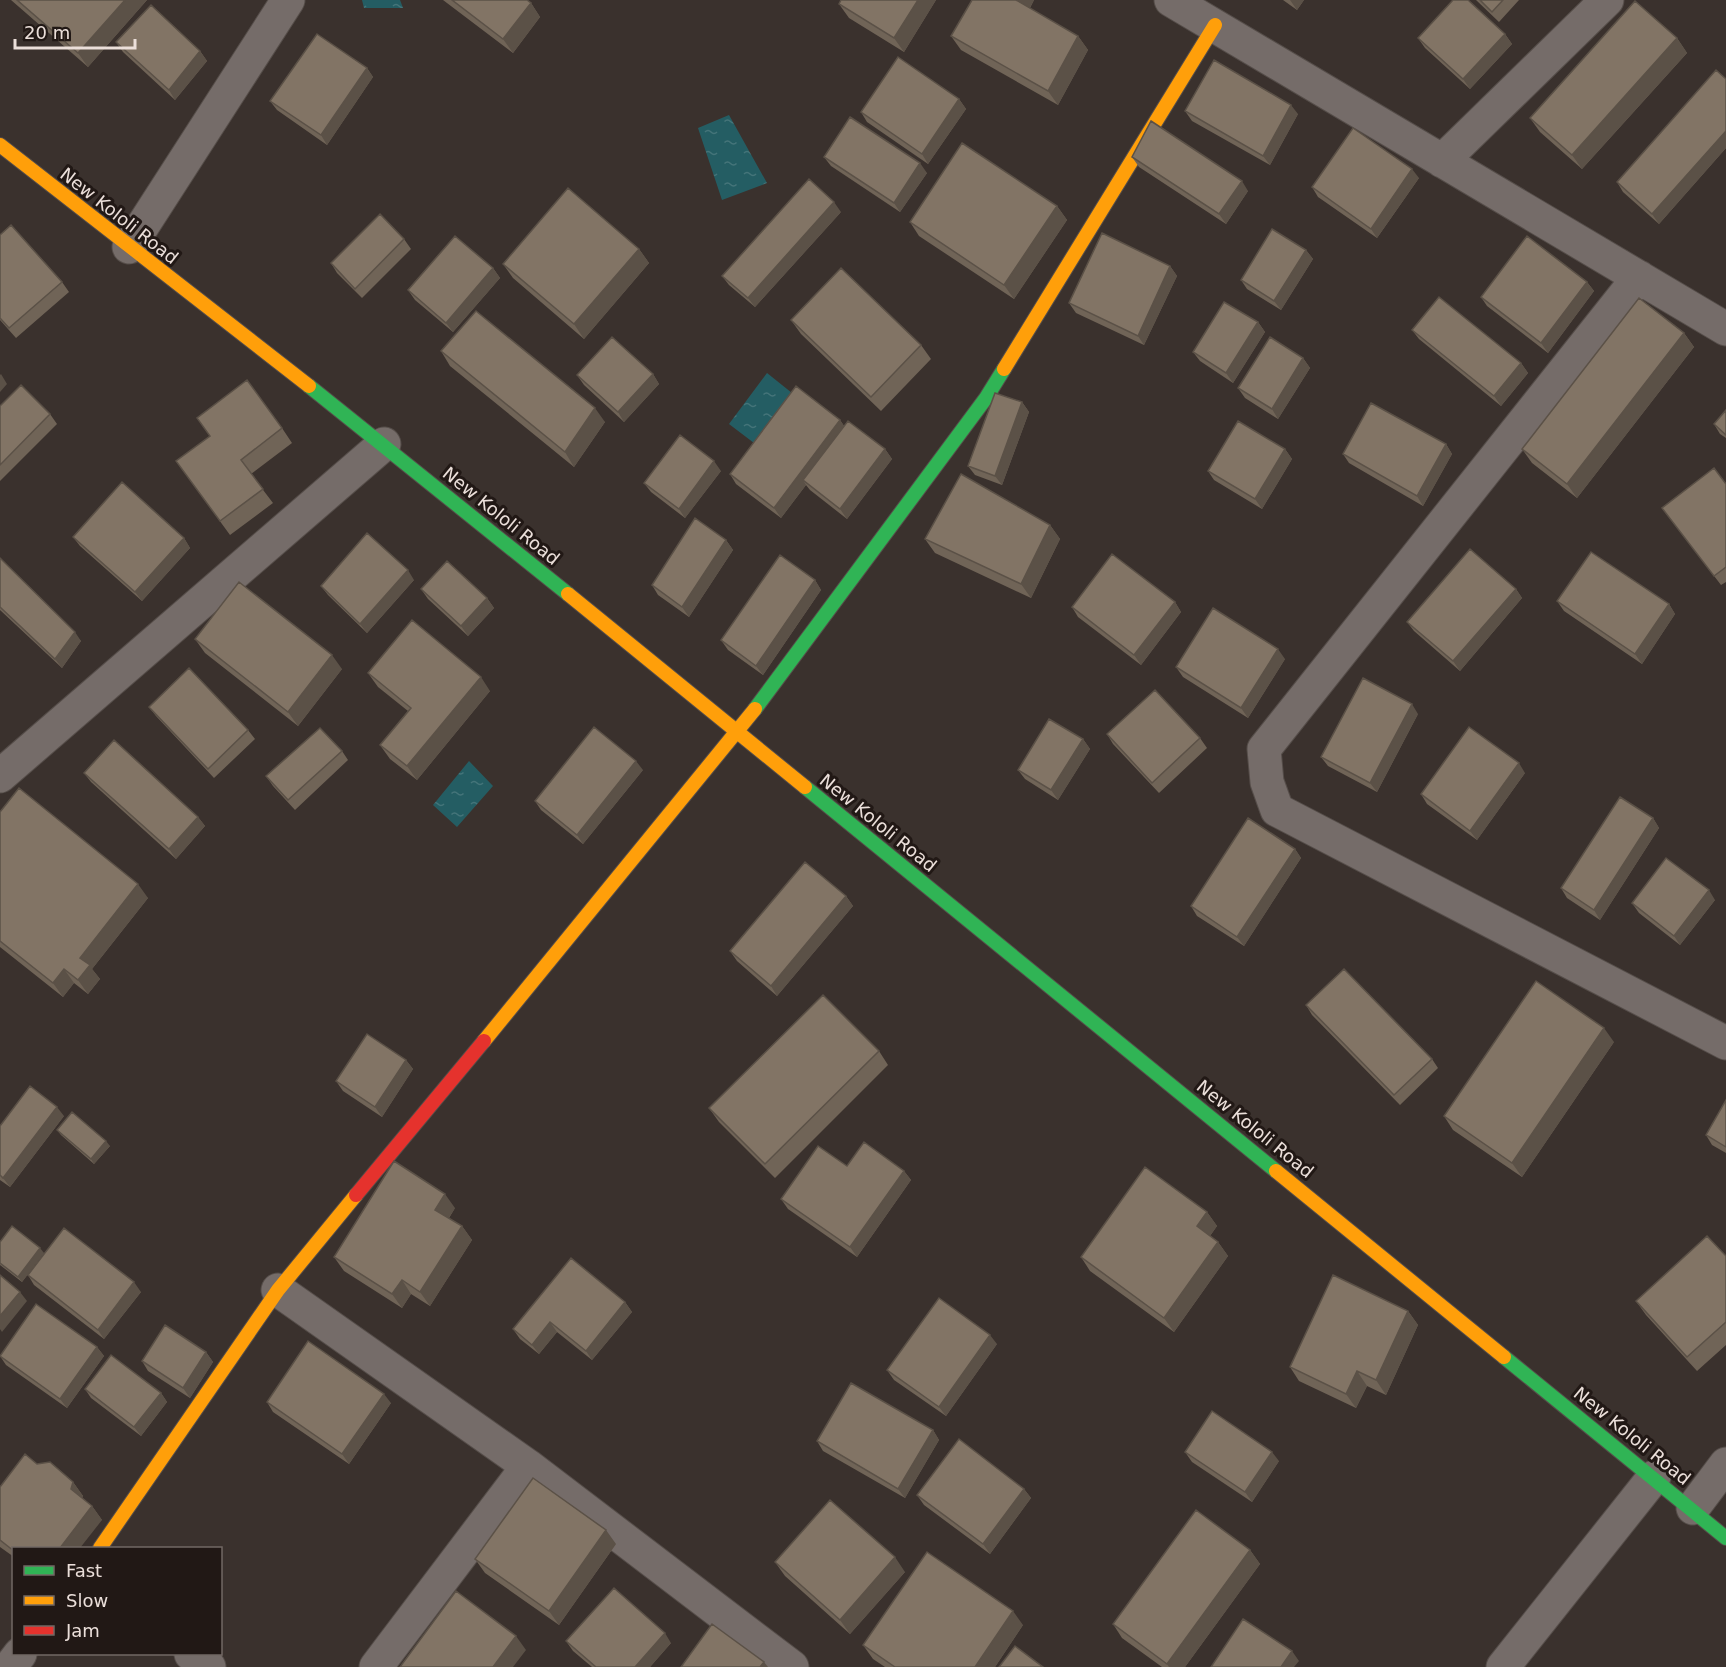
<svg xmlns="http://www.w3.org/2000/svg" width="1726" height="1667" font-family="'DejaVu Sans',sans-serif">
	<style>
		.water { fill: url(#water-ripples) }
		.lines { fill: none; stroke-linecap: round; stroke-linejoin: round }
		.street-casing { stroke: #554d49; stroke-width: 35 }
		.fast-casing { stroke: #554d49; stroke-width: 16 }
		.slow-casing { stroke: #554d49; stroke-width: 16 }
		.jam-casing { stroke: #554d49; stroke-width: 16 }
		.street { stroke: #756c69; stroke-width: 33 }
		.fast { stroke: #30b455; stroke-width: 14 }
		.slow { stroke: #ff9f0a; stroke-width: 14 }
		.jam { stroke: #e5322d; stroke-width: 14 }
		.wall { fill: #706457 }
		.shaded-wall { fill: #5b5147 }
		.building { fill: #827465; stroke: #5b5147; stroke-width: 1.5 }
		.labels { text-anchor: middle; stroke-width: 6; stroke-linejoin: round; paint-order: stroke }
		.street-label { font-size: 18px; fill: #ebdfda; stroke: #211815 }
	</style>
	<defs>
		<pattern id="water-ripples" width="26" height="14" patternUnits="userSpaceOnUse" patternTransform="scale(1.5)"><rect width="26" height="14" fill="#245d63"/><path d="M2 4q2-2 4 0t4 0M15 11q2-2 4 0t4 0" fill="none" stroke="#447479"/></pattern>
	</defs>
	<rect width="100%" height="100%" fill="#3a312d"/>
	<!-- water -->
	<path class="water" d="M362 0H400L403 8H364Z
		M729 115 767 183 722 200 698 128Z
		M767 373 792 393 754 443 729 424Z
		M469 761 493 786 457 827 433 805Z"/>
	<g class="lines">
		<defs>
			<path id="street" d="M1171 0 1726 329
				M1442 161 1607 0
				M129 247 288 0
				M1639 277 1264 749 1267 782 1277 810 1726 1043
				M0 776 384 444
				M278 1290 528 1466 792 1667
				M1693 1508 1726 1464
				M191 1654 209 1667
				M10 1667 20 1654
				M376 1667 528 1466
				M1503 1667 1654 1477"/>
			<path id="fast" d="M309 386 568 594
				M755 709 986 398 1004 369
				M805 787 1276 1171
				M1504 1357 1726 1538"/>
			<path id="slow" d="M0 145 309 386
				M1004 369 1215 25
				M568 594 805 787
				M484 1041 755 709
				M1276 1171 1504 1357
				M100 1548 278 1290 356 1195"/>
			<path id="jam" d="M356 1195 484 1041"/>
		</defs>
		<!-- street casing -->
		<use href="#street" class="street-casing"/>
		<!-- fast casing -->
		<use href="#fast" class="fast-casing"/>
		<!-- slow casing -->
		<use href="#slow" class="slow-casing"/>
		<!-- jam casing -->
		<use href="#jam" class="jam-casing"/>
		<!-- street -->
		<use href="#street" class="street"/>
		<!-- fast -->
		<use href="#fast" class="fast"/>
		<!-- slow -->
		<use href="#slow" class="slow"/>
		<!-- jam -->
		<use href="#jam" class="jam"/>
	</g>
	<!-- wall -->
	<path class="wall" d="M11 0H147L88 67Z
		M443 0H527L531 3 540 17 513 53Z
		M936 0 904 52 849 18 839 4Z
		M972 0H1034L1030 8 1078 36 1088 50 1058 105 961 50 951 36Z
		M1283 0H1304L1297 10Z
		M1476 0H1519L1499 22Z
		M1505 34 1512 44 1470 89 1425 48 1418 38Z
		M1677 38 1687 53 1582 169 1540 132 1530 118Z
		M116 42 200 51 207 61 175 100 123 52Z
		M367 68 373 77 327 145 277 110 270 101Z
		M1726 79V148L1659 224 1623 192 1617 182Z
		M959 99 966 109 928 164 867 122 861 112Z
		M1185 111 1298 114 1270 165 1192 121Z
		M824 157 927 173 900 212 831 166Z
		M1132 157 1248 191 1226 224 1139 167Z
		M1419 178 1377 238 1318 197 1312 187Z
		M1057 206 1067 220 1014 299 919 236 910 222Z
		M841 212 755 307 729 285 722 276Z
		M0 235 62 282 69 292 16 338 0 320Z
		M404 239 411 249 362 298 337 273 331 263Z
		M639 249 649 263 584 339 513 278 503 264Z
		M1306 250 1313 259 1281 310 1247 289 1241 280Z
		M1170 266 1177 276 1144 345 1076 313 1069 303Z
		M493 268 500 278 453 332 415 300 408 290Z
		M1587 282 1594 291 1548 353 1487 306 1481 297Z
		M791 320 921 345 931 359 881 411 801 334Z
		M1258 322 1265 332 1233 383 1200 361 1193 352Z
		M1412 330 1521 363 1528 373 1501 406 1419 339Z
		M1684 333 1694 347 1577 498 1532 463 1522 449Z
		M441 351 605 422 574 467 450 366Z
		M1303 358 1310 368 1278 419 1245 398 1238 388Z
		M653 374 659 384 624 422 584 385 577 375Z
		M1022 402 1029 412 1002 485 975 475 968 466Z
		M0 406 50 414 57 424 0 481Z
		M1726 410V438L1720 434 1714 424Z
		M840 420 844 426 885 449 892 459 847 519 810 490 806 485 781 518 736 484 730 474Z
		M282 428 292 443 251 474 273 503 230 535 176 461 210 436Z
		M1446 444 1452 454 1423 506 1349 463 1343 454Z
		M1285 449 1292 459 1262 509 1214 480 1208 471Z
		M721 471 685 518 651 492 644 483Z
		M1726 484V582L1721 585 1662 508Z
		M1050 525 1060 539 1031 598 935 553 925 539Z
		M73 537 184 538 190 548 142 601 80 546Z
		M726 540 733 550 689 617 658 595 652 585Z
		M0 558 81 641 62 668 0 610Z
		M414 580 367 633 328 595 321 586Z
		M815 580 821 590 763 675 728 650 721 640Z
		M421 589 487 598 494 608 468 636 428 599Z
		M1516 589 1522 598 1460 671 1414 631 1407 622Z
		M1557 601 1669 604 1675 614 1642 664 1564 611Z
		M1175 602 1181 612 1141 665 1078 617 1072 607Z
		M195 639 342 669 298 726 205 653Z
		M1285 659 1248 718 1183 677 1176 667Z
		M368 673 490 691 417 780 390 759 380 745 408 711 378 687Z
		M149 707 248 730 255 739 214 778 156 716Z
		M1418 714 1377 792 1328 766 1321 757Z
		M1107 734 1200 738 1207 748 1159 793 1113 744Z
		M1083 739 1090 749 1058 800 1025 779 1018 770Z
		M342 751 348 760 295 810 273 786 266 776Z
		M643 770 583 844 541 810 535 801Z
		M84 773 198 817 205 826 176 859 91 782Z
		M1525 773 1477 840 1427 804 1421 794Z
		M0 812 148 898 92 969 100 979 88 994 74 983 63 997 0 947Z
		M1653 818 1659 828 1600 920 1567 898 1561 888Z
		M1295 849 1301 858 1244 946 1197 916 1191 906Z
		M846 896 853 906 777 996 737 961 730 951Z
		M1715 900 1680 945 1639 913 1632 903Z
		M1306 1005 1432 1059 1438 1068 1400 1105 1312 1015Z
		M1614 1042 1522 1177 1453 1130 1444 1116Z
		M879 1051 888 1065 775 1178 719 1122 709 1108Z
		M406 1060 413 1069 382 1117 343 1091 336 1081Z
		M1726 1100V1153L1712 1145 1706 1135Z
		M64 1116 10 1187 0 1180V1126Z
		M57 1130 110 1146 94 1164 61 1135Z
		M847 1166 904 1171 911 1180 857 1257 788 1209 781 1199Z
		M455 1208 449 1218 462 1226 472 1240 430 1306 411 1294 402 1308 344 1271 334 1257Z
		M1207 1212 1217 1226 1210 1236 1218 1242 1228 1256 1174 1332 1090 1271 1081 1257Z
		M0 1242 44 1253 22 1282 0 1265Z
		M1726 1256V1345L1697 1371 1646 1315 1636 1301Z
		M28 1275 141 1292 104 1339 34 1285Z
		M625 1302 632 1312 592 1360 557 1332 539 1354 520 1339 513 1329Z
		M1408 1311 1418 1325 1386 1395 1367 1386 1356 1408 1299 1381 1290 1367Z
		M997 1344 946 1416 894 1380 887 1370Z
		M97 1347 104 1356 67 1408 6 1365 0 1356Z
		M206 1352 213 1362 190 1398 148 1371 142 1361Z
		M85 1389 161 1393 167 1402 141 1436 91 1398Z
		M267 1402 391 1403 349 1464 273 1412Z
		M933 1430 939 1440 905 1498 823 1451 817 1441Z
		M1185 1452 1279 1461 1252 1502 1192 1462Z
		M37 1464 73 1482 83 1496 82 1498 92 1506 102 1520 14 1548V1557L0 1547V1487Z
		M1024 1489 1031 1498 990 1554 924 1505 917 1495Z
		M616 1544 559 1625 485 1573 475 1559Z
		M1250 1550 1260 1564 1185 1667H1162L1122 1638 1113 1624Z
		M775 1562 905 1572 850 1634 785 1576Z
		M1023 1625 995 1667H885L873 1659 863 1645Z
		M566 1641 671 1643 650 1667H592L573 1651Z"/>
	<!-- shaded-wall -->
	<path class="shaded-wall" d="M125 0H147L88 67 78 53Z
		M918 0H936L904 52 894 38Z
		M1016 0H1034L1026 15Z
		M1290 0H1304L1297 10Z
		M531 3 540 17 513 53 503 39Z
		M1505 34 1512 44 1470 89 1463 79Z
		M1078 36 1088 50 1058 105 1048 91Z
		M1677 38 1687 53 1582 169 1572 155Z
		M200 51 207 61 175 100 169 90Z
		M367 68 373 77 327 145 321 135Z
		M959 99 966 109 928 164 922 154Z
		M1291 105 1298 114 1270 165 1263 156Z
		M1726 131V148L1659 224 1652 214Z
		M920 163 927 173 900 212 894 203Z
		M1412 169 1419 178 1377 238 1371 229Z
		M1242 181 1248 191 1226 224 1219 214Z
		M834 202 841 212 755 307 748 298Z
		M1057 206 1067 220 1014 299 1004 285Z
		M639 249 649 263 584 339 574 324Z
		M1306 250 1313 259 1281 310 1274 301Z
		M1170 266 1177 276 1144 345 1138 336Z
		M493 268 500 278 453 332 446 323Z
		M1587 282 1594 291 1548 353 1541 343Z
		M1258 322 1265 332 1233 383 1226 373Z
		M1684 333 1694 347 1577 498 1567 484Z
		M1303 358 1310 368 1278 419 1272 409Z
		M1521 363 1528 373 1501 406 1494 396Z
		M1 374 7 384 0 392V375Z
		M653 374 659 384 624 422 618 412Z
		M1022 402 1029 412 1002 485 995 476Z
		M595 408 605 422 574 467 565 452Z
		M840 420 847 430 803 480 806 485 781 518 774 508Z
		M1446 444 1452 454 1423 506 1417 496Z
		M885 449 892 459 847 519 840 509Z
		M1285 449 1292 459 1262 509 1255 499Z
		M714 461 721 471 685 518 679 509Z
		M1050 525 1060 539 1031 598 1021 584Z
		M184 538 190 548 142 601 135 592Z
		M726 540 733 550 689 617 682 607Z
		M408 570 414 580 367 633 360 624Z
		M815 580 821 590 763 675 756 666Z
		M1516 589 1522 598 1460 671 1453 661Z
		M487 598 494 608 468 636 461 626Z
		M1175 602 1181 612 1141 665 1134 655Z
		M1669 604 1675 614 1642 664 1635 654Z
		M75 632 81 641 62 668 55 659Z
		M1278 649 1285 659 1248 718 1241 708Z
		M332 655 342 669 298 726 288 712Z
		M481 677 490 691 417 780 407 766Z
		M1412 704 1418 714 1377 792 1370 783Z
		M1083 739 1090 749 1058 800 1051 790Z
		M636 761 643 770 583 844 577 835Z
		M1519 763 1525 773 1477 840 1470 831Z
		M198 817 205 826 176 859 169 849Z
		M1653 818 1659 828 1600 920 1594 910Z
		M1295 849 1301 858 1244 946 1237 937Z
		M138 884 148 898 92 969 100 979 88 994 78 980 80 958Z
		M1709 890 1715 900 1680 945 1674 936Z
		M846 896 853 906 777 996 771 986Z
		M64 969 74 983 63 997 53 983Z
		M1604 1028 1614 1042 1522 1177 1512 1163Z
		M406 1060 413 1069 382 1117 375 1107Z
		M57 1107 64 1116 10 1187 3 1178Z
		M106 1141 110 1146 94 1164 91 1159Z
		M904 1171 911 1180 857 1257 850 1247Z
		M445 1194 455 1208 445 1224 435 1210Z
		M1207 1212 1217 1226 1207 1240 1197 1226Z
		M462 1226 472 1240 430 1306 420 1292Z
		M1218 1242 1228 1256 1174 1332 1164 1318Z
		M40 1248 44 1253 22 1282 18 1277Z
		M402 1280 411 1294 402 1308 392 1294Z
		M134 1282 141 1292 104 1339 98 1330Z
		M20 1292 27 1301 2 1332 0 1329V1316Z
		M625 1302 632 1312 592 1360 586 1351Z
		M1408 1311 1418 1325 1386 1395 1376 1380Z
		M550 1322 557 1332 539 1354 532 1345Z
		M990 1335 997 1344 946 1416 939 1407Z
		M97 1347 104 1356 67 1408 60 1399Z
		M206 1352 213 1362 190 1398 183 1388Z
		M1357 1371 1367 1386 1356 1408 1346 1394Z
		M161 1393 167 1402 141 1436 134 1427Z
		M384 1394 391 1403 349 1464 342 1454Z
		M933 1430 939 1440 905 1498 898 1489Z
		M1272 1452 1279 1461 1252 1502 1245 1492Z
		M73 1482 83 1496 81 1504 71 1489Z
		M1024 1489 1031 1498 990 1554 983 1544Z
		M92 1506 102 1520 80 1548H60Z
		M606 1530 616 1544 559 1625 549 1611Z
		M1250 1550 1260 1564 1185 1667H1169L1167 1664Z
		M895 1557 905 1572 850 1634 840 1620Z
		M1013 1611 1023 1625 995 1667H975Z
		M665 1633 671 1643 650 1667H635Z
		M516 1636 526 1650 513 1667H493Z
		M1292 1651 1299 1661 1294 1667H1281Z
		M764 1662 768 1667H760Z"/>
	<!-- building -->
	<path class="building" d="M17 0H125L78 53Z
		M452 0H527L531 3 503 39Z
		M841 0H918L894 38 839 4Z
		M972 0H1016L1078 36 1048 91 951 36Z
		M1453 0H1468L1505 34 1463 79 1418 38Z
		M1480 0H1503L1492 12Z
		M1635 1 1677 38 1572 155 1530 118Z
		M151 5 200 51 169 90 116 42Z
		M317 34 367 68 321 135 270 101Z
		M898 57 959 99 922 154 861 112Z
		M1214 60 1291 105 1263 156 1185 111Z
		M1716 70 1726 79V131L1652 214 1617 182Z
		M850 117 920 163 894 203 824 157Z
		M1151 121 1242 181 1219 214 1132 157Z
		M1353 128 1412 169 1371 229 1312 187Z
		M962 143 1057 206 1004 285 910 222Z
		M809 179 834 202 748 298 722 276Z
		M568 188 639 249 574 324 503 264Z
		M380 214 404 239 355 289 331 263Z
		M11 225 62 282 9 328 0 318V235Z
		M1272 229 1306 250 1274 301 1241 280Z
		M1102 233 1170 266 1138 336 1069 303Z
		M455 236 493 268 446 323 408 290Z
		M1527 236 1587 282 1541 343 1481 297Z
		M841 268 921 345 871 397 791 320Z
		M1439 297 1521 363 1494 396 1412 330Z
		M1639 298 1684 333 1567 484 1522 449Z
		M1224 302 1258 322 1226 373 1193 352Z
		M476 311 595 408 565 452 441 351Z
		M612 337 653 374 618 412 577 375Z
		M1270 337 1303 358 1272 409 1238 388Z
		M247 380 282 428 241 460 263 489 220 521 176 461 210 436 197 418Z
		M21 385 50 414 0 465V406Z
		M796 386 840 420 774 508 730 474Z
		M995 393 1022 402 995 476 968 466Z
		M1371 403 1446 444 1417 496 1343 454Z
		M1726 410V435L1714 424Z
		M848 421 885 449 840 509 803 480Z
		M1238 421 1285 449 1255 499 1208 471Z
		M680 435 714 461 679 509 644 483Z
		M1714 468 1726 484V567L1714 576 1662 508Z
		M961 474 1050 525 1021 584 925 539Z
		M122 482 184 538 135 592 73 537Z
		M695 518 726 540 682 607 652 585Z
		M367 533 408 570 360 624 321 586Z
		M1470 549 1516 589 1453 661 1407 622Z
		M1591 552 1669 604 1635 654 1557 601Z
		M1112 554 1175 602 1134 655 1072 607Z
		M780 555 815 580 756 666 721 640Z
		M0 558 75 632 55 659 0 607Z
		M447 561 487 598 461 626 421 589Z
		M239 582 332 655 288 712 195 639Z
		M1213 608 1278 649 1241 708 1176 667Z
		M412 620 481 677 407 766 380 745 411 708 368 673Z
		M189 668 248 730 208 769 149 707Z
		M1363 678 1412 704 1370 783 1321 757Z
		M1155 690 1200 738 1152 783 1107 734Z
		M1049 719 1083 739 1051 790 1018 770Z
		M594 727 636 761 577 835 535 801Z
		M1469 727 1519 763 1470 831 1421 794Z
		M320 728 342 751 288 800 266 776Z
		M114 740 198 817 169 849 84 773Z
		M19 788 138 884 80 958 90 965 78 980 64 969 53 983 0 941V812Z
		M1620 797 1653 818 1594 910 1561 888Z
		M1248 818 1295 849 1237 937 1191 906Z
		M1666 858 1709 890 1674 936 1632 903Z
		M805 862 846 896 771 986 730 951Z
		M1344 969 1432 1059 1394 1095 1306 1005Z
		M1536 981 1604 1028 1512 1163 1444 1116Z
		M823 995 879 1051 765 1164 709 1108Z
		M367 1034 406 1060 375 1107 336 1081Z
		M30 1086 57 1107 3 1178 0 1175V1126Z
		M1726 1100V1147L1706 1135Z
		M72 1112 106 1141 91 1159 57 1130Z
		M864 1142 904 1171 850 1247 781 1199 818 1146 847 1166Z
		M394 1161 445 1194 435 1210 462 1226 420 1292 402 1280 392 1294 334 1257Z
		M1145 1167 1207 1212 1197 1226 1218 1242 1164 1318 1081 1257Z
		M12 1226 40 1248 18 1277 0 1263V1242Z
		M64 1228 134 1282 98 1330 28 1275Z
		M1707 1236 1726 1256V1322L1687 1357 1636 1301Z
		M571 1258 625 1302 586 1351 550 1322 532 1345 513 1329Z
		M0 1275 20 1292 0 1316Z
		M1333 1275 1408 1311 1376 1380 1357 1371 1346 1394 1290 1367Z
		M939 1298 990 1335 939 1407 887 1370Z
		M36 1304 97 1347 60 1399 0 1356Z
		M165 1325 206 1352 183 1388 142 1361Z
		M308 1341 384 1394 342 1454 267 1402Z
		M111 1355 161 1393 134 1427 85 1389Z
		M851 1383 933 1430 898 1489 817 1441Z
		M1212 1411 1272 1452 1245 1492 1185 1452Z
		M959 1439 1024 1489 983 1544 917 1495Z
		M25 1454 37 1464 50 1462 73 1482 71 1489 92 1506 60 1548H14V1551L0 1540V1487Z
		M533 1478 606 1530 549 1611 475 1559Z
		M830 1500 895 1557 840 1620 775 1562Z
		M1196 1510 1250 1550 1167 1664 1113 1624Z
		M927 1552 1013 1611 975 1667H895L863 1645Z
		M614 1588 665 1633 635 1667H596L566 1641Z
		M456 1591 516 1636 493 1667H400Z
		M1243 1619 1292 1651 1281 1667H1211Z
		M712 1624 764 1662 760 1667H681Z
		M1015 1646 1043 1667H999Z"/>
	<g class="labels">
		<!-- street labels -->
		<g class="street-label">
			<text transform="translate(119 216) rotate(38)" y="6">New Kololi Road</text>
			<text transform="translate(501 516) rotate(39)" y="6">New Kololi Road</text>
			<text transform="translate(878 823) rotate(39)" y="6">New Kololi Road</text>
			<text transform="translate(1255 1129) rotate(39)" y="6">New Kololi Road</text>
			<text transform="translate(1632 1436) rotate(39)" y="6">New Kololi Road</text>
		</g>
	</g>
	<!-- legend -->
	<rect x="12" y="1547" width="210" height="108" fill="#211815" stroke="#726864" stroke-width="1.5"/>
	<rect x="24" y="1566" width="30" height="9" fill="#30b455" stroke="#726864" stroke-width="1.5"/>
	<text x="66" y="1577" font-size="18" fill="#ebdfda">Fast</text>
	<rect x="24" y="1596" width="30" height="9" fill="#ff9f0a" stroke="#726864" stroke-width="1.5"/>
	<text x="66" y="1607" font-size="18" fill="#ebdfda">Slow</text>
	<rect x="24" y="1626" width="30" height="9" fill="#e5322d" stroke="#726864" stroke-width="1.5"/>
	<text x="66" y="1637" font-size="18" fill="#ebdfda">Jam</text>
	<!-- scale -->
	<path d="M15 39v9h120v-9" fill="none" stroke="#ebdfda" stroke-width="3"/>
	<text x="24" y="39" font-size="18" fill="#ebdfda" stroke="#211815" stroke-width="4.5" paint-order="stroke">20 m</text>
</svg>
